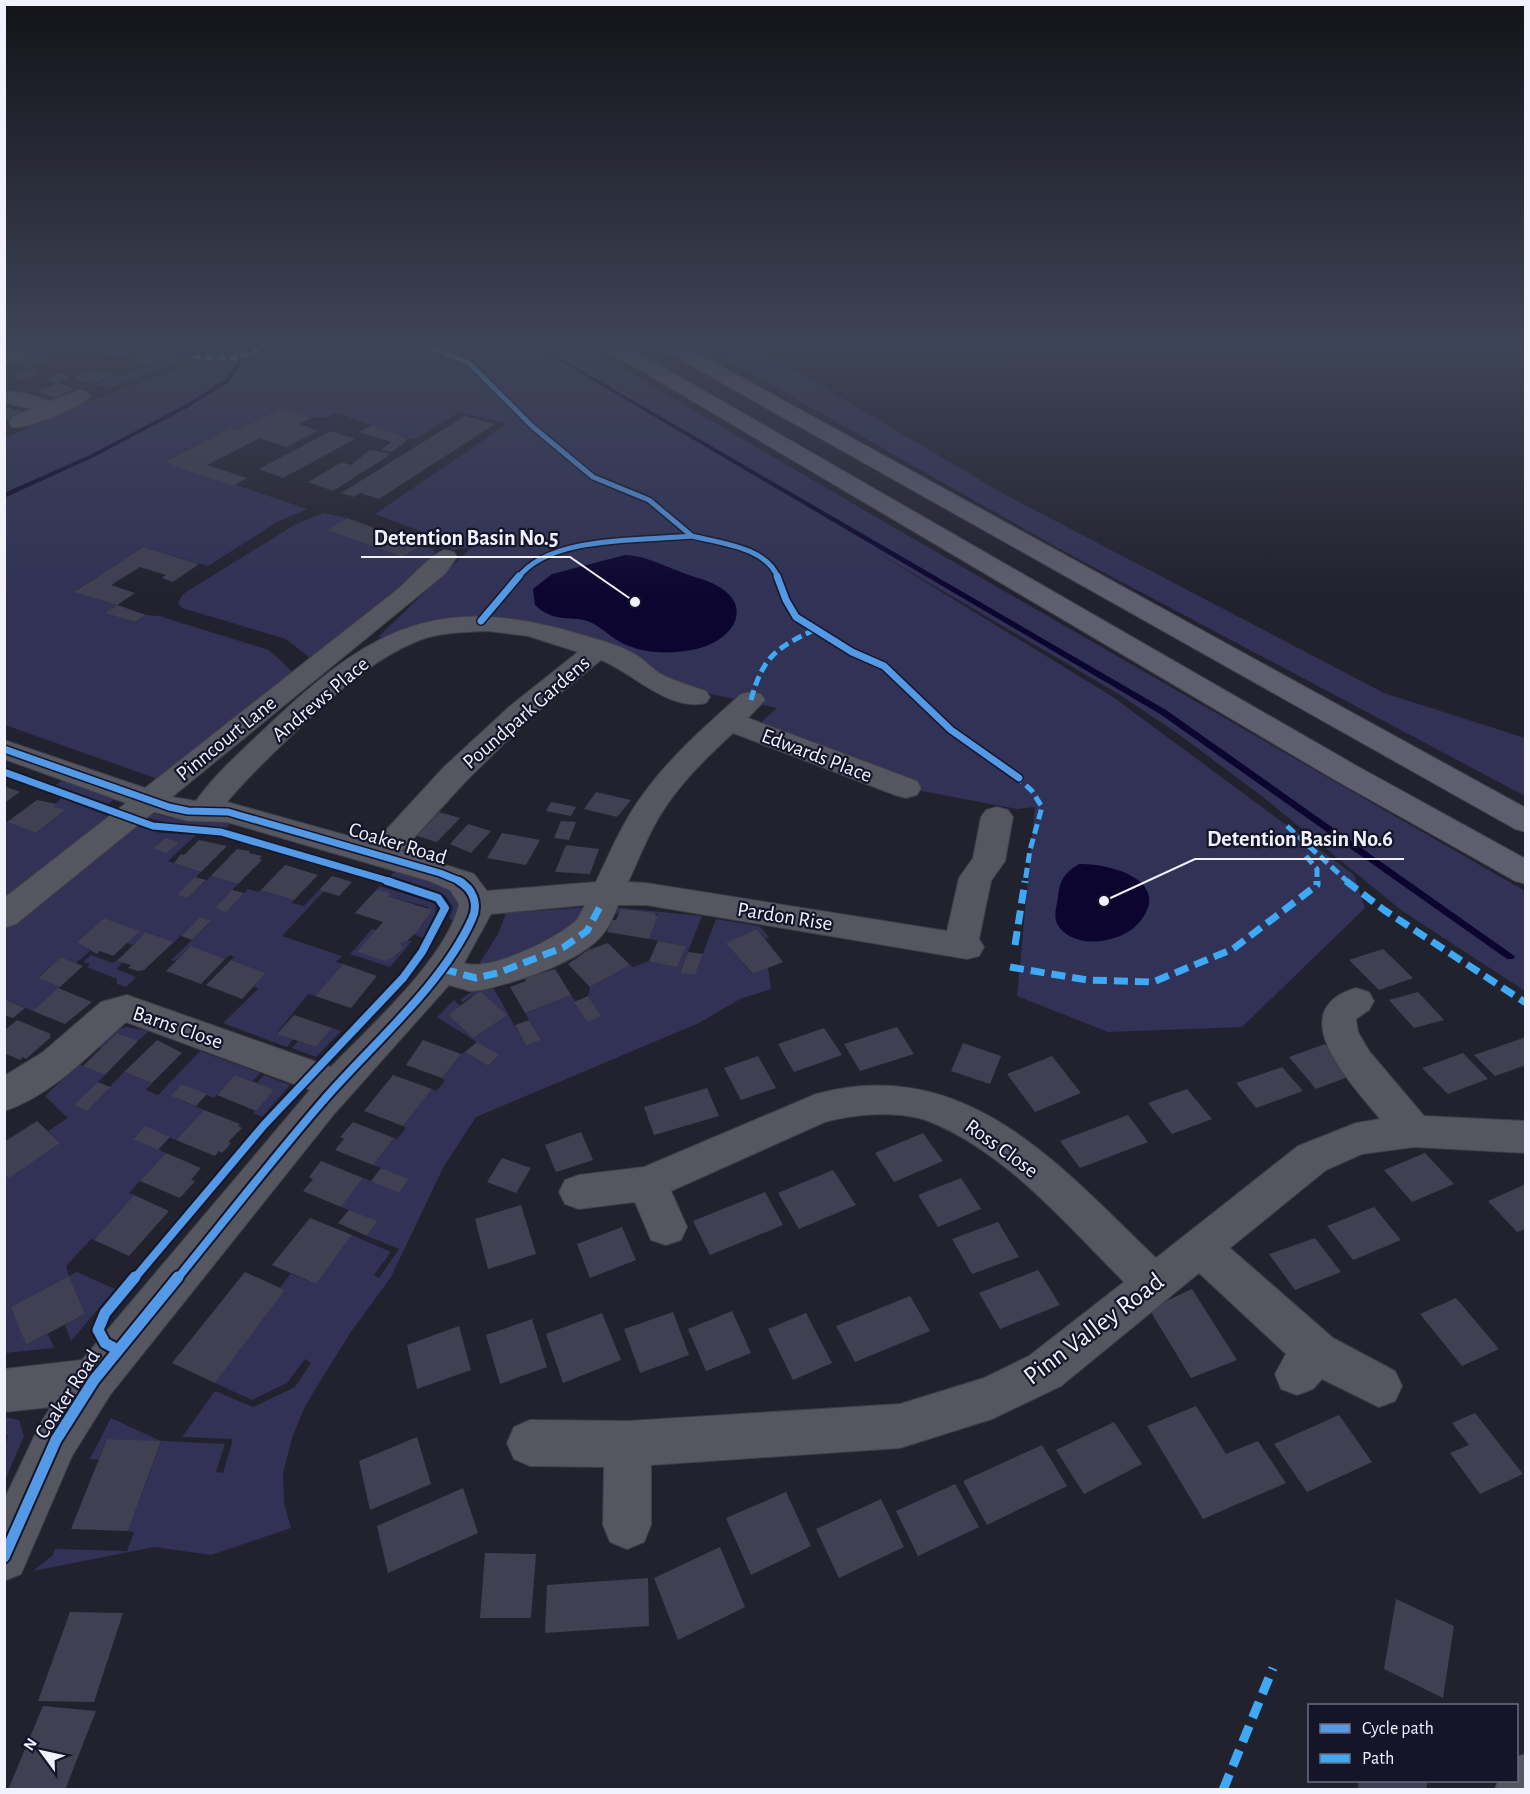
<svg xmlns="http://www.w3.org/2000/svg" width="1530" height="1794" font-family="'Alegreya Sans',sans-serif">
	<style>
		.green { fill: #313256 }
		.water { fill: #0c052f }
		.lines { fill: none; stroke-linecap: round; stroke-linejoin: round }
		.stream { fill: #0c052f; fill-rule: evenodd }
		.building { fill: #3f4052 }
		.minor-casing { stroke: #3d3e48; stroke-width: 2 }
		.highway-casing { stroke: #3d3e48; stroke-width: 2 }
		.minor { fill: #55565f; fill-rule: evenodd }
		.highway { fill: #5d5e6e; fill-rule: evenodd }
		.quiet-far3 { stroke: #3fa9f5; stroke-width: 4; stroke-dasharray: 8 4; stroke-linecap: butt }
		.quiet-far2 { stroke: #3fa9f5; stroke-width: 5; stroke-dasharray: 10 5; stroke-linecap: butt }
		.quiet-far1 { stroke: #3fa9f5; stroke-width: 7; stroke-dasharray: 14 7; stroke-linecap: butt }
		.quiet { stroke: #3fa9f5; stroke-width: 9; stroke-dasharray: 17 9; stroke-linecap: butt }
		.cycleway-far3-casing { stroke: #141529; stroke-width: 8 }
		.cycleway-far2-casing { stroke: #141529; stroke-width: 10 }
		.cycleway-far1-casing { stroke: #141529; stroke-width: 12 }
		.cycleway-casing { stroke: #141529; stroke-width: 15 }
		.cycleway-far3 { stroke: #5399e6; stroke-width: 5 }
		.cycleway-far2 { stroke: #5399e6; stroke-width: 7 }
		.cycleway-far1 { stroke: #5399e6; stroke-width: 8 }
		.cycleway { stroke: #5399e6; stroke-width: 11 }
		.labels { text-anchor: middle; stroke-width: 4.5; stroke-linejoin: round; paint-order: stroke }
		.street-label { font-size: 21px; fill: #f1f2fe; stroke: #141529 }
		.near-street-label { font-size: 26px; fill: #f1f2fe; stroke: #141529 }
		.leader { fill: none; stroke: #f1f2fe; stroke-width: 2 }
		.callout-dot { fill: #f1f2fe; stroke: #141529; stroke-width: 2 }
		.callout-label { font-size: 22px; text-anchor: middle; font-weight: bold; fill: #f1f2fe; stroke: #141529; stroke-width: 4.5; stroke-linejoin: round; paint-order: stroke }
	</style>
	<rect width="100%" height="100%" fill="#22222e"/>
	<!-- green -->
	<path class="green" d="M197 343H579L893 527 1525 891V991L1401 910 1263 797 1177 733 1117 693 870 548 1113 697 1354 875 1365 908 1242 1027 1108 1032 1017 996 1035 807 1017 809 906 788 758 725 777 708 701 692 627 661 481 621 398 639 378 637 472 547 452 550 449 542 375 514 507 424 459 412 414 440 337 413C317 423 301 415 281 408L238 430 231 428 165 461 307 509 277 522 208 566 143 547 75 591 117 605 106 613 135 622 146 615 159 616 269 650 297 676 166 782 5 725V438L85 403 206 358 207 353 179 349Z
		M698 343H749L1002 493 1384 693 1525 738V796L1056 547Z
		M155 349 172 351 187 359 85 398 109 388 94 385 105 380 102 379 113 374 122 375 168 359 163 355 166 354Z
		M323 513 347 518 328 530 403 557 422 545 434 550 436 557 310 658 286 639 182 608 178 603 183 594 296 524Z
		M63 780 115 799 108 804 56 785Z
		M61 798 118 820 5 911 4 825 7 822 36 833 64 811 54 806Z
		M148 812 176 819 232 822 226 828 172 824 137 815Z
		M126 823 160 833 196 835 168 861 201 872 178 895 188 898 211 876 238 884 215 908 226 911 248 889 258 892 261 890 294 900 292 903 304 906 319 890 324 891 282 936 342 956 336 962 343 964 315 996 308 994 277 1033 293 1039 287 1047 223 1023 258 989 254 986 266 973 231 960 234 957 230 955 225 959 191 946 175 961 171 960 211 922 200 917 174 942 147 932 132 945 127 943 140 931 104 918 77 942 90 947 87 949 90 951 76 963 61 957 38 977 60 987 33 1011 5 999V922Z
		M397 871 441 884 452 890 460 900 458 921 449 919 453 907 445 895 389 876Z
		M379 886 429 901 436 905 435 916 423 938 413 934 424 923 428 907 388 896 386 891 376 890Z
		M589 907 580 924 556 940 476 969 498 934 506 913Z
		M612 907 702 916 680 972 695 975 716 919 759 926 769 937 766 939 757 929 727 943 752 974 768 968 771 989 740 999 699 1023 476 1117 444 1166 391 1277 350 1333 305 1406 292 1438 283 1473 284 1503 291 1528 211 1555 154 1547 33 1571 53 1555 55 1549 127 1551 134 1532 128 1531 161 1442 107 1439 98 1460 90 1459 111 1418 161 1441 225 1444 216 1472 223 1473 233 1439 182 1437 215 1391 253 1407 295 1387 311 1363 305 1359 287 1383 252 1400 215 1383 285 1290 280 1287 291 1274 316 1284 352 1235 391 1252 374 1275 379 1278 399 1249 367 1236 378 1221 341 1207 363 1178 399 1192 409 1179 373 1165 394 1138 397 1139 406 1128 403 1126 432 1089 437 1091 445 1080 442 1078 461 1054 465 1052 488 1066 499 1056 437 1017 454 1000 460 1006 448 1015 473 1038 479 995 476 993 463 1002 460 1000 481 985H488L494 989 526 1046 541 1040 525 1013 571 995 587 1021 600 1016 588 996 590 987 630 965 633 967 649 961 677 966 685 946 649 939 658 916 656 913 608 914Z
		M372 929 376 930 388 958 396 956 402 948 400 943 403 940 412 941 390 967 350 954Z
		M91 955 112 963 121 958 117 961 122 963 116 969 136 977 126 987 117 984V979L87 967 90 964 83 962Z
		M127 1027 149 1031 138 1041 117 1033 102 1048 94 1045 118 1029Z
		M332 1028 341 1031 316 1057 292 1048 298 1041 316 1047Z
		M200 1051 260 1073 253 1081 235 1075 214 1098 181 1084 171 1096 204 1110 176 1140 145 1127 133 1138 166 1153 129 1193 134 1195 94 1240 91 1239 66 1266 69 1276 77 1272 115 1289 71 1341 65 1325 85 1314 69 1276 12 1307 26 1345 48 1334 54 1348 5 1353 4 1173 59 1142 48 1131 68 1118 45 1096 79 1064 105 1075 75 1105 87 1110 124 1072 152 1083 146 1090 158 1095Z
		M264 1075 290 1085 262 1117 253 1113 274 1090 257 1083Z
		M5 1417 19 1420 24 1436 5 1480V1447L8 1435H5Z"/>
	<!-- water -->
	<path class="water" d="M625 555C647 556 661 565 681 572 692 577 705 579 716 585 756 607 732 641 696 649 674 654 650 654 629 646 615 641 606 631 594 624 576 613 557 626 535 605L533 589 552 574Z
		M1079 864C1112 863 1175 882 1138 924 1120 943 1076 950 1059 927 1052 917 1057 907 1058 897 1060 880 1064 873 1079 864Z"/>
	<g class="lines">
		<!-- stream -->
		<path class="stream" d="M249 343H254L229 382 187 408 94 457 4 498V493L90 455 183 406 225 380Z
			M529 343H534L1166 710 1513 955 1515 957 1513 959H1507L1160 714Z"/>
	</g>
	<!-- building -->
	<path class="building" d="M93 343H123L104 351 87 345Z
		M126 344 143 349 121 359 104 353Z
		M156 352 169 358 146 366 133 360Z
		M42 353 54 359 28 368 15 362Z
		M29 369 38 374 22 380 12 375Z
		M94 369 111 375 91 384 74 378Z
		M59 373 71 377 57 383 45 379Z
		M58 383 75 389 55 398 37 392Z
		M8 407 24 413 4 421V408Z
		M281 408 311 418 299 424 318 431 286 447 260 438 207 465 247 478 233 486 164 462 231 428 238 430Z
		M465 416 495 424 379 499 360 493 353 497 341 493Z
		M372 425 409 439 392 452 381 450 391 442 359 432Z
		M331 431 355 439 283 478 259 469Z
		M370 450 391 454 333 491 308 482 342 462 351 465Z
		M347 518 422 545 403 557 327 530Z
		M143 547 199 564 173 582 162 578 166 575 140 567 111 585 135 593 117 605 146 615 135 622 105 613 117 605 74 592Z
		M4 786 20 792 4 803Z
		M596 792 631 800 617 817 584 809Z
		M37 800 57 804 54 806 65 810 36 833 7 822Z
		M551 802 576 807 571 816 546 811Z
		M439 812 460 818 437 842 417 836Z
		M561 821 576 822 569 840 554 838Z
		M468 824 491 831 471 853 450 844Z
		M502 833 540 840 526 865 487 858Z
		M166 838 179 843 166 853 153 848Z
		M199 840 227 846 201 872 174 863 181 854 184 855Z
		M566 845 599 849 590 874 555 872Z
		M237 849 250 851 249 853 262 856 259 859 262 860 238 884 211 876Z
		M285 865 318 875 294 900 261 890Z
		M332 876 352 882 339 896 319 890Z
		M195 877 206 880 188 898 177 895Z
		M232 890 244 893 226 912 215 908Z
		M376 890 387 891 390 894 388 896 432 910 418 930 407 941 400 943 403 948 395 956 385 961 357 952 383 922 355 913Z
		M621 909 656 913 655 915 658 916 649 939 607 932 612 920H616Z
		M200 917 211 921 192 940 181 936Z
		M104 918 140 931 113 956 100 951 97 954 77 942Z
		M757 929 783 962 753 974 726 943Z
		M146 932 174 942 144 970 138 971 128 968 131 965 117 961Z
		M658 941 686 946 677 967 649 961Z
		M608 943 630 965 590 987 568 964 588 950Z
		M191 946 225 959 201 984 166 971Z
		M1383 949 1413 978 1379 990 1349 960Z
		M688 952 703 954 695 975 680 973Z
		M61 957 83 966 60 987 38 978Z
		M231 960 266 973 242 999 206 985Z
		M343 964 377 976 351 1008 315 996Z
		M555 969 571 995 525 1013 510 987 526 981 524 978Z
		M58 988 92 1002 65 1024 33 1011Z
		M1418 992 1444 1020 1414 1028 1389 1000Z
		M477 993H482L507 1015 473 1038 448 1015Z
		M588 996 601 1016 587 1022 574 1002Z
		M4 999 25 1008 13 1018 4 1015Z
		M294 1015 332 1028 316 1047 277 1034Z
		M17 1020 51 1034 49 1036 51 1037 26 1059 23 1057 20 1060 4 1053V1031Z
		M529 1020 541 1040 526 1046 515 1025Z
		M897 1027 914 1054 860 1071 844 1044Z
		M824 1028 842 1055 794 1072 778 1044Z
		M117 1033 138 1041 105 1075 83 1066Z
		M1526 1037V1065L1495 1076 1474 1055Z
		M157 1040 182 1053 152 1083 124 1072Z
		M423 1040 461 1054 442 1078 406 1065Z
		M477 1042 499 1055 488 1066 465 1052Z
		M963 1043 1001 1056 990 1084 951 1071Z
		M1325 1044 1353 1075 1316 1089 1289 1057Z
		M1463 1053 1488 1079 1448 1094 1422 1068Z
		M758 1056 776 1088 741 1100 724 1068Z
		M1052 1056 1081 1093 1035 1112 1007 1074Z
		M1282 1067 1303 1091 1256 1108 1236 1083Z
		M235 1075 257 1083 274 1090 256 1111 217 1095Z
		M393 1075 432 1089 403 1126 364 1111Z
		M98 1082 110 1087 87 1111 74 1105Z
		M181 1084 207 1094 196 1106 171 1096Z
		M707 1088 719 1116 654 1135 644 1107Z
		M1187 1089 1212 1119 1172 1134 1148 1103Z
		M204 1110 240 1124 238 1126 242 1128 228 1142 231 1143 222 1153 219 1151 215 1156 176 1140Z
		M1128 1115 1148 1142 1080 1168 1060 1141Z
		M37 1121 60 1143 9 1178 4 1173V1142Z
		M353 1122 394 1138 373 1165 335 1150 344 1139 340 1137Z
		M145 1126 170 1137 158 1150 133 1139Z
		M581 1132 593 1160 556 1172 545 1145Z
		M923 1133 943 1161 894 1182 875 1153Z
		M166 1153 201 1168 191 1180 195 1181 180 1198 140 1181Z
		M1425 1153 1454 1184 1412 1202 1384 1170Z
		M502 1158 531 1168 516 1193 487 1182Z
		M321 1161 363 1178 341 1207 303 1191 313 1179 309 1177Z
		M381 1168 409 1179 399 1193 371 1181Z
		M833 1170 856 1205 799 1229 778 1193Z
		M961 1178 981 1209 938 1227 918 1195Z
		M1526 1184V1229L1517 1232 1488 1201Z
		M765 1192 783 1225 710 1255 693 1221Z
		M134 1195 169 1211 129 1256 94 1240Z
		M521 1205 536 1254 488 1269 475 1219Z
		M1374 1207 1401 1240 1353 1260 1327 1226Z
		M349 1210 378 1221 367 1236 338 1223Z
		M310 1218 352 1235 316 1284 272 1265Z
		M998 1222 1019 1257 972 1274 952 1239Z
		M622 1227 636 1260 590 1278 577 1244Z
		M1315 1238 1341 1272 1295 1290 1269 1254Z
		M1038 1270 1060 1305 1000 1329 979 1293Z
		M245 1272 285 1290 215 1383 172 1363Z
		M69 1276 85 1314 26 1345 11 1307Z
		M1192 1289 1237 1360 1191 1378 1149 1309Z
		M910 1296 930 1331 855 1362 836 1326Z
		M1456 1298 1499 1349 1462 1366 1420 1314Z
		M732 1311 751 1353 706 1371 688 1329Z
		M673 1312 689 1355 640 1373 624 1329Z
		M602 1313 621 1360 563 1383 546 1334Z
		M806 1313 832 1363 793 1380 768 1329Z
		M532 1319 547 1367 500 1384 486 1335Z
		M459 1326 471 1370 417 1389 407 1345Z
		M1196 1406 1226 1454 1258 1441 1286 1483 1203 1519 1147 1426Z
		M1475 1413 1523 1474 1480 1494 1450 1453 1469 1445 1452 1423Z
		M1339 1415 1372 1462 1307 1492 1274 1444Z
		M1114 1422 1142 1464 1084 1494 1056 1450Z
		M417 1437 431 1484 370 1510 359 1461Z
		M107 1439 161 1441 128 1531 71 1529Z
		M1042 1445 1067 1486 987 1525 963 1481Z
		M955 1484 979 1527 918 1556 896 1511Z
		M463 1488 478 1533 388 1573 377 1526Z
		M786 1492 811 1546 751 1575 726 1518Z
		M881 1499 904 1547 839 1578 816 1529Z
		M720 1547 745 1607 678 1640 654 1578Z
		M485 1553 536 1554 531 1618H480Z
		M648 1578 649 1626 545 1633 547 1585Z
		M1396 1599 1454 1626 1443 1698 1384 1669Z
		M70 1612 123 1613 94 1702 38 1701Z
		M43 1706 96 1711 65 1790H8Z
		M1359 1780H1428L1426 1790H1357Z"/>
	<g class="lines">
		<defs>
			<path id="minor" d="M33 343H61L58 347 4 365V352Z
				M80 390 87 392 90 396C83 407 25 430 12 427L9 422 12 417 32 409 4 403V391L25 393 50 401Z
				M445 550 454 552 457 557 445 574 172 797 196 801C218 770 247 746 275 719 377 623 444 593 583 635 600 640 623 646 638 656 647 662 653 670 663 675 677 682 692 686 706 691L710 697 706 703C668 712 632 672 601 660L530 718 466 781 402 851 474 874 487 891 596 882C611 850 625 817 647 789 674 753 708 724 741 694L751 692 761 694 765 700 748 718 917 781 921 788 917 795 906 798 895 795 733 733C705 759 677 786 658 819 646 839 638 862 628 882L646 883 947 931 959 878 973 858 981 817 986 810 997 807 1008 810 1013 817 1005 861 991 881 979 939 984 947 979 956 967 959 646 905H618C614 915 610 926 603 934 579 963 517 982 481 990L470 991 449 985 335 1113 110 1395 72 1456 21 1574 4 1581V1500L40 1424 51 1407 4 1412V1369L82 1360 310 1090 126 1022C90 1054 51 1096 4 1111V1076L43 1052 101 1002 127 995 331 1067C370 1026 447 958 459 904L450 890 429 881 227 822 188 821 154 812 16 924 4 928V898L126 803 4 759V740L145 788 399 588C411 578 432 553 445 550ZM488 631 528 636 578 652 510 706 444 767 374 843 227 802C247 778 269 757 291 736 330 699 369 660 420 640 442 632 465 632 488 631ZM585 905C581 912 579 919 572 924 552 940 489 972 464 963L491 914Z
				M1356 988 1369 992 1374 1001 1369 1010 1356 1019 1358 1032 1369 1051 1424 1116 1526 1121V1153L1414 1147 1362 1154 1326 1170 1230 1248 1333 1338 1395 1371 1402 1386 1395 1401 1379 1407 1322 1379 1313 1389 1297 1395 1281 1389 1275 1374 1286 1354 1199 1273 1061 1386 992 1419 900 1448 651 1465V1525L644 1542 627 1549 610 1542 603 1525 604 1467 530 1466 514 1459 507 1443 514 1427 530 1420 628 1421 900 1404 984 1378 1029 1356 1124 1282C1067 1225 1005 1151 928 1121 899 1110 855 1114 825 1122L671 1191 687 1227 681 1240 666 1245 651 1240 635 1202 579 1209 565 1204 559 1192 565 1180 579 1175 644 1167 816 1094C966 1054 1058 1164 1156 1258L1298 1146 1356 1123 1380 1119C1352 1084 1280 1011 1356 988Z
				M1526 1754V1790H1495L1498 1780H1516V1757Z"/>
			<path id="highway" d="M599 343H621L1357 766 1526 859V884L1515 881 1335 780 601 347Z
				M655 343H679L1526 808V832L1515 829 658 347Z"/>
		</defs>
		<!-- minor casing -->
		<use href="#minor" class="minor-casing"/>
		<!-- highway casing -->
		<use href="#highway" class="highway-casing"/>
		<!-- minor -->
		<use href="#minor" class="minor"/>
		<!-- highway -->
		<use href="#highway" class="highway"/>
		<!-- quiet-far3 -->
		<path class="quiet-far3" d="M193 357 237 358 277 343"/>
		<!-- quiet-far2 -->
		<path class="quiet-far2" d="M751 700C763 656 776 648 816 629
			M1015 775 1032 791 1042 807 1030 850 1025 882
			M1287 826 1348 882
			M1306 856 1317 869V882"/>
		<!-- quiet-far1 -->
		<path class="quiet-far1" d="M1346 881 1384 910 1526 1003
			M1015 945 1025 881
			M1010 967 1087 980 1153 982 1233 949 1317 885V881
			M443 969 476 978 498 973 564 947 587 931 602 903"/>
		<!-- quiet -->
		<path class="quiet" d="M1223 1790 1273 1668"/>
		<defs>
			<path id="cycleway-far3" d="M420 343 469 363 533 427 593 477 649 500 692 536C643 541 549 535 518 578
				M692 536C719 543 767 547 778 578"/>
			<path id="cycleway-far2" d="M777 576 786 600 796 617 852 652 884 666 951 730 1019 778
				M481 621 519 576
				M4 749 169 807 188 811 228 812 440 873 462 882
				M4 772 153 826 221 832 392 882"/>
			<path id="cycleway-far1" d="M134 1279 264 1125 403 978 422 952 445 908 438 898 387 881
				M177 1279C225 1220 272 1160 322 1102 370 1046 442 986 472 919 479 904 473 889 459 881"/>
			<path id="cycleway" d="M118 1350 105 1343 98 1330 105 1313 135 1277
				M4 1557 56 1440 94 1380 178 1277"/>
		</defs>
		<!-- cycleway-far3 casing -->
		<use href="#cycleway-far3" class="cycleway-far3-casing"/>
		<!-- cycleway-far2 casing -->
		<use href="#cycleway-far2" class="cycleway-far2-casing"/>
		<!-- cycleway-far1 casing -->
		<use href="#cycleway-far1" class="cycleway-far1-casing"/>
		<!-- cycleway casing -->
		<use href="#cycleway" class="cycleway-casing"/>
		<!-- cycleway-far3 -->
		<use href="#cycleway-far3" class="cycleway-far3"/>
		<!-- cycleway-far2 -->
		<use href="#cycleway-far2" class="cycleway-far2"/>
		<!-- cycleway-far1 -->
		<use href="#cycleway-far1" class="cycleway-far1"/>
		<!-- cycleway -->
		<use href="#cycleway" class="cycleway"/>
	</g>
	<!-- sky -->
	<linearGradient id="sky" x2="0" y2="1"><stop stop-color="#131319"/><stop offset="0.58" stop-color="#3e4457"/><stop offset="1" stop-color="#3e4457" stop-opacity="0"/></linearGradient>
	<rect width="1530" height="594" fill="url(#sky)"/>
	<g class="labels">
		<!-- street labels -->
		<g class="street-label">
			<text transform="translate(320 699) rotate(-40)" y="7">Andrews Place</text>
			<text transform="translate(526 712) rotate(-41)" y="7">Poundpark Gardens</text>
			<text transform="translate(226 738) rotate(-39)" y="7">Pinncourt Lane</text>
			<text transform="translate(817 755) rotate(21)" y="7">Edwards Place</text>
			<text transform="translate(398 843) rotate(17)" y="7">Coaker Road</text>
			<text transform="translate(785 916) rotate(9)" y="7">Pardon Rise</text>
			<text transform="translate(178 1027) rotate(19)" y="7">Barns Close</text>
			<text transform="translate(1002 1148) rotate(36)" y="7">Ross Close</text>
			<text transform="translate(67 1394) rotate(-57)" y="7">Coaker Road</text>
		</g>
		<!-- near-street labels -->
		<g class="near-street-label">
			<text transform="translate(1093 1328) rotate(-37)" y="9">Pinn Valley Road</text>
		</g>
	</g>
	<!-- callouts -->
	<path class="leader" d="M635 602L570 557H361M1104 901L1195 859H1404"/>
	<g class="callout-dot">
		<circle cx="635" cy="602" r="6"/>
		<circle cx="1104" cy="901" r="6"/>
	</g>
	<g class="callout-label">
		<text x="466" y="545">Detention Basin No.5</text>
		<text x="1300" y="846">Detention Basin No.6</text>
	</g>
	<!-- border -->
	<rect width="1530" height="1794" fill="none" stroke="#f1f2fe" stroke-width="12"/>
	<!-- legend -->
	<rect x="1308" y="1704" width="210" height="78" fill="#141529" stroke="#6c6d7e" stroke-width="1.5"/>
	<rect x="1320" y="1724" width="30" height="9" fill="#5399e6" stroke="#6c6d7e" stroke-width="1.5"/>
	<text x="1362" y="1734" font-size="18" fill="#f1f2fe">Cycle path</text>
	<rect x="1320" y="1754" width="30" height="9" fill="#3fa9f5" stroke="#6c6d7e" stroke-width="1.5"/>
	<text x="1362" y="1764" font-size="18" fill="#f1f2fe">Path</text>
	<!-- north arrow -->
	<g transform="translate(42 1752) rotate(303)" stroke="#141529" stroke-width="4.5" paint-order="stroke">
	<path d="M0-4.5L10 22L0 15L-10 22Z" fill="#f1f2fe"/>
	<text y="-9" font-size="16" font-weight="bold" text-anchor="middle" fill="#f1f2fe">N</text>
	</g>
</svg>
